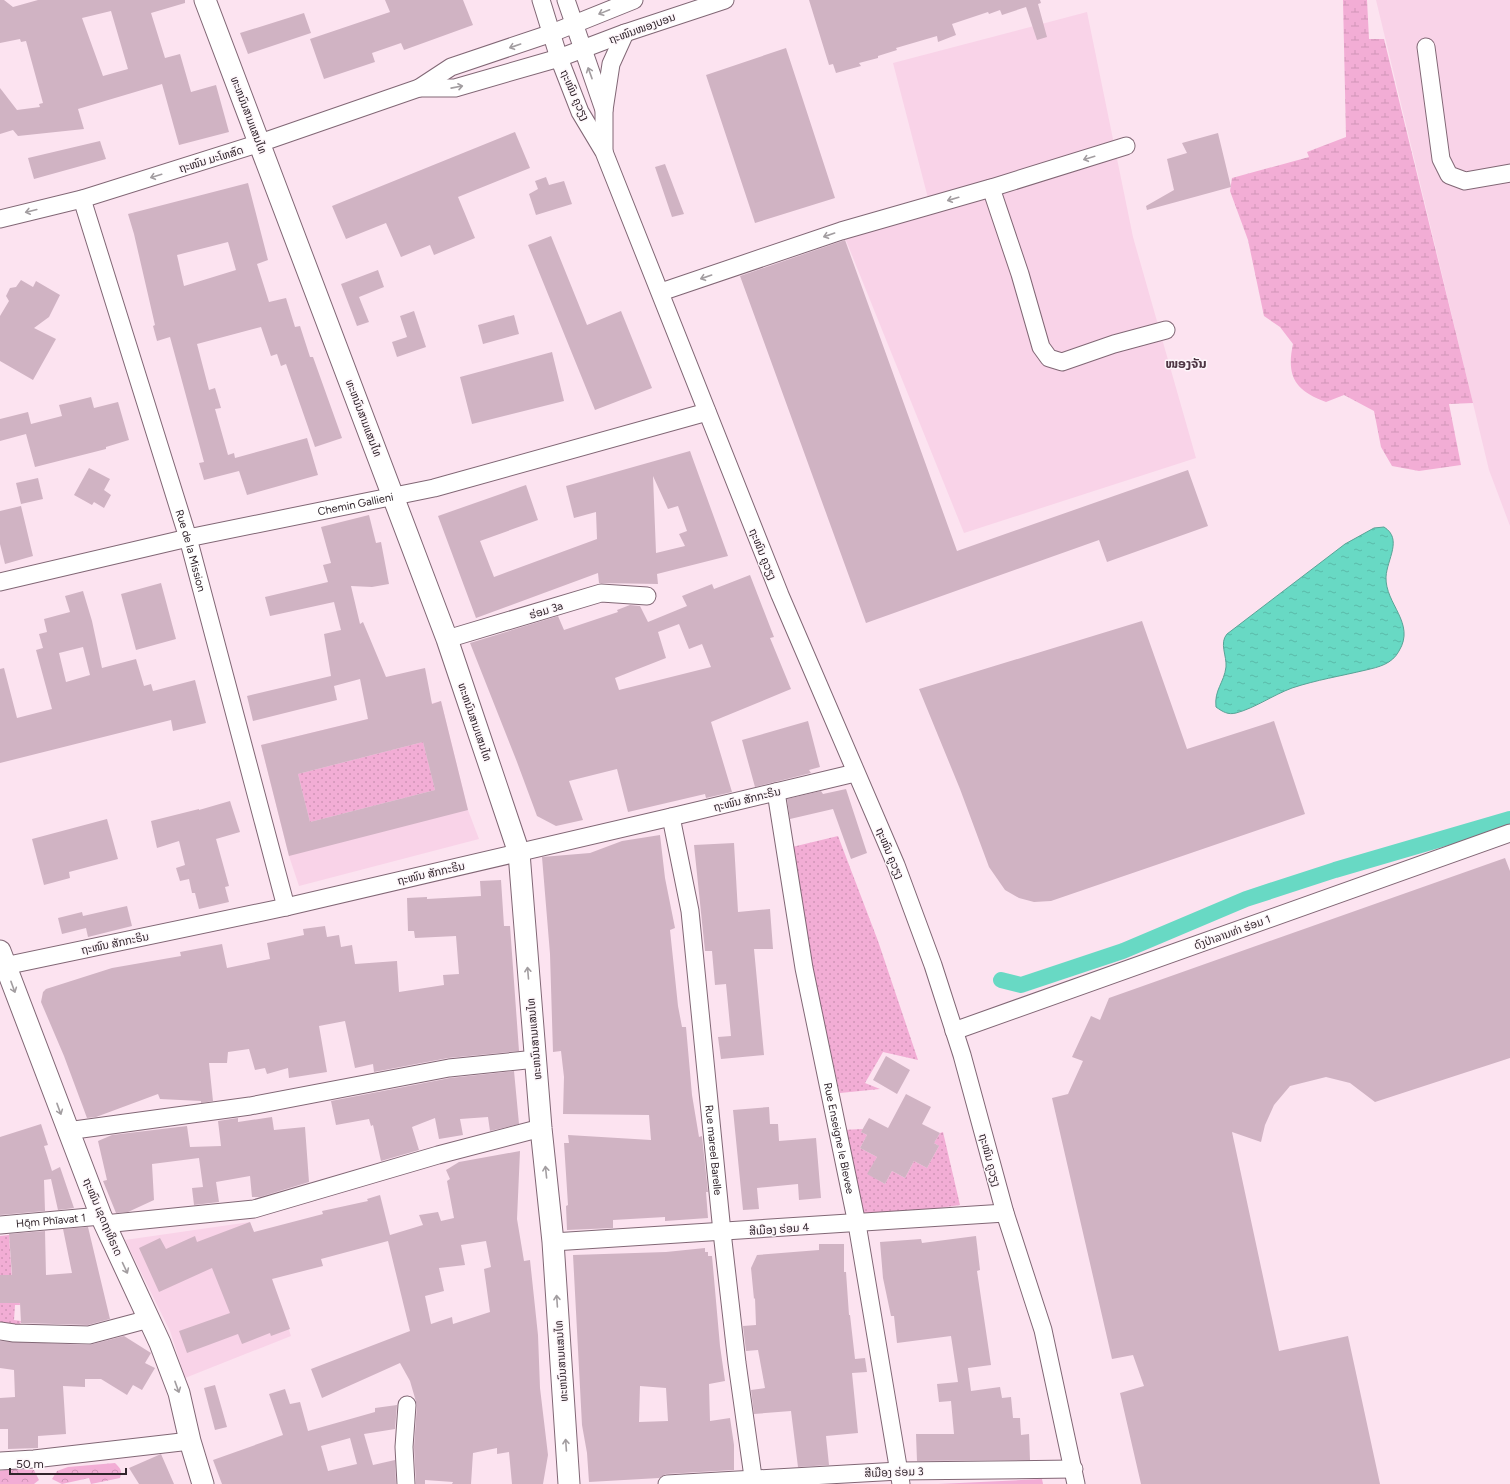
<svg xmlns="http://www.w3.org/2000/svg" width="1510" height="1484" font-family="Figtree,'Noto Sans Lao',sans-serif">
	<style>
		.built { fill: #f9d3e8 }
		.grass { fill: url(#grass-dots) }
		.forest { fill: url(#forest-crowns) }
		.wetland { fill: url(#wetland-marsh) }
		.pitch { fill: #f2add5 }
		.water { fill: url(#water-ripples); stroke: #58a396 }
		.lines { fill: none; stroke-linecap: round; stroke-linejoin: round }
		.canal { stroke: #68d9c4; stroke-width: 16 }
		.building { fill: #d0b3c3; fill-rule: evenodd }
		.minor-casing { stroke: #816775; stroke-width: 19 }
		.major-casing { stroke: #816775; stroke-width: 23 }
		.minor { stroke: #fff; stroke-width: 17 }
		.major { stroke: #fff; stroke-width: 21 }
		.oneway { stroke: #a29da0 }
		.labels { text-anchor: middle; stroke-width: 3; stroke-linejoin: round; paint-order: stroke }
		.street-label { font-size: 11px; fill: #31252c; stroke: #fdf6fa }
		.quarter-label { font-size: 13px; font-weight: bold; fill: #4e3644; stroke: #fdf6fa }
	</style>
	<defs>
		<pattern id="grass-dots" width="8" height="8" patternUnits="userSpaceOnUse"><rect width="8" height="8" fill="#f2add5"/><path d="M2 2h.1M6 6h.1" fill="none" stroke="#d095b7" stroke-width="1.8" stroke-linecap="round"/></pattern>
		<pattern id="forest-crowns" width="20" height="18" patternUnits="userSpaceOnUse"><rect width="20" height="18" fill="#f2add5"/><path d="M2 6a3 3 0 1 1 6 0M12 15a3 3 0 1 1 6 0" fill="none" stroke="#d095b7"/></pattern>
		<pattern id="wetland-marsh" width="20" height="14" patternUnits="userSpaceOnUse"><rect width="20" height="14" fill="#f2add5"/><path d="M1 5h8M5 5V1M11 12h8M15 12V8" fill="none" stroke="#d095b7"/></pattern>
		<pattern id="water-ripples" width="26" height="14" patternUnits="userSpaceOnUse"><rect width="26" height="14" fill="#68d9c4"/><path d="M2 4q2-2 4 0t4 0M15 11q2-2 4 0t4 0" fill="none" stroke="#5bbaa9"/></pattern>
	</defs>
	<rect width="100%" height="100%" fill="#fce3f0"/>
	<!-- built -->
	<path class="built" d="M1376 0H1510V526L1489 470Z
		M1087 12 1133 237 1196 458 964 533 843 233 929 202 893 63Z
		M441 701 468 810 479 839 299 886 289 856 261 745Z
		M250 1222 272 1279 291 1336 185 1378 170 1331 125 1240Z"/>
	<!-- grass -->
	<path class="grass" d="M423 742 435 790 310 822 298 774Z
		M838 836 878 941 918 1060 883 1052 865 1083 880 1089 840 1093 811 972 788 848Z
		M863 1129 861 1132 867 1135 860 1148 877 1157 868 1174 885 1184 892 1171 905 1178 914 1161 927 1168 939 1146 934 1143 940 1133 943 1132 960 1205 863 1219 841 1130Z
		M9 1235 12 1279 18 1278 20 1305H15L14 1320 21 1321 19 1328 0 1324V1236Z"/>
	<!-- forest -->
	<path class="forest" d="M115 1463C120 1468 123 1471 120 1478L91 1484 89 1478 62 1484 52 1479 57 1471 68 1467Z
		M10 1469 34 1470 39 1480 34 1484H0V1471Z"/>
	<!-- wetland -->
	<path class="wetland" d="M1343 0H1367L1369 39H1384L1473 403 1449 404 1461 465 1419 471 1392 466 1381 447 1374 411 1344 395 1326 402C1295 391 1286 376 1293 344L1280 327 1264 316 1248 240 1230 191 1232 178 1309 157 1307 152 1346 137Z"/>
	<!-- pitch -->
	<path class="pitch" d="M1042 1479 1043 1484H938Z"/>
	<!-- water -->
	<path class="water" d="M1384 527C1403 539 1387 559 1386 577 1385 604 1416 623 1399 651 1392 664 1379 667 1366 670 1341 676 1316 680 1292 688 1273 695 1255 708 1236 713 1228 715 1223 712 1216 707 1214 690 1224 683 1226 667 1227 656 1219 643 1227 634L1345 544 1374 528Z"/>
	<g class="lines">
		<!-- canal -->
		<path class="canal" d="M1001 980 1021 985 1123 951 1246 899 1335 870 1510 819"/>
	</g>
	<!-- building -->
	<path class="building" d="M0 0H4L13 7 38 0H185V3L151 13 165 58 180 54 191 92 216 85 229 132 179 145 162 84 78 109 84 129 18 136 13 130 0 134V88L17 110 40 107 39 104 43 103 26 41 21 42 20 39 0 43ZM111 11 128 69 103 76 82 18Z
		M385 0H463L473 25 404 50 401 43 372 53 375 62 324 79 310 39 390 12Z
		M809 0H1040L1041 3 1038 4 1047 37 1037 40 1026 7 1002 15 1000 10 989 14 988 12 952 24 956 35 938 42 937 36 896 48 897 50 878 56V58L859 63 861 66 836 73 833 64 829 65Z
		M304 13 311 33 248 54 240 33Z
		M786 48 835 198 755 223 706 75Z
		M515 132 530 168 458 197 475 238 434 255 430 245 401 257 386 223 346 239 332 206Z
		M1218 133 1231 187 1147 210 1146 206 1174 190 1167 159 1187 153 1182 143Z
		M100 141 106 159 34 179 28 158Z
		M665 164 684 214 672 217 655 167Z
		M546 177 549 185 564 181 572 204 536 215 529 194 538 189 535 181Z
		M248 183 268 260 257 264 269 302 286 298 295 327 300 326 310 357H313L342 438 315 447 286 364 281 366 277 354 271 356 261 327 197 344 209 390 215 388 221 408 215 409 228 455 234 453 235 458 307 438 318 475 247 495 239 471 204 480 199 463 204 462 170 337 157 341 153 326 155 325 134 234 128 214ZM228 242 236 270 184 286 177 255Z
		M551 236 587 325 621 311 652 388 595 410 528 245Z
		M845 240 957 551 1188 470 1208 526 1107 562 1099 540 866 623 740 276Z
		M378 270 384 287 359 297 369 322 357 326 341 284Z
		M21 280 33 287 36 281 60 295 49 317 34 328 56 339 33 380 0 361V316L9 301 6 296 10 288 16 287Z
		M414 311 426 347 397 357 392 342 407 337 400 316Z
		M514 315 519 334 483 344 478 325Z
		M552 352 564 401 472 424 460 377Z
		M91 397 94 408 118 402 129 440 106 447V449L35 467 26 434 0 441V419L28 412 31 424 62 416 59 405Z
		M690 451 728 556 657 574 658 584 599 583 598 573 476 618 438 516 526 485 538 520 480 541 494 577 597 539 596 512 574 518 566 486ZM653 476 668 509 678 506 687 531 679 534 685 546 656 553Z
		M89 468 110 479 104 490 111 495 104 508 94 502 92 505 74 495Z
		M38 478 43 499 21 504 16 483Z
		M21 506 33 556 5 564 0 544V511Z
		M369 515 376 543 381 542 389 584 372 587 351 586 360 624 363 622 386 677 425 668 432 704 441 701 468 810 289 856 261 745 368 719 360 679 334 686 337 700 253 721 247 696 331 676 324 634 341 630 334 602 270 616 265 597 328 582 323 565 331 563 321 527ZM423 742 435 790 310 822 298 774Z
		M750 575 774 637 770 638 791 689 711 722 732 792 706 798 705 794 628 812 617 769 569 781 583 820 556 826 537 816 517 762 470 643 558 616 564 630 618 612 617 610 630 605 640 606 648 622 687 606 682 596 712 584 714 589ZM679 624 689 649 702 644 711 667 619 690 615 678 666 658 658 632Z
		M161 583 176 639 136 650 121 594Z
		M83 591 92 621 102 668 136 659 144 686 151 684 153 691 195 680 206 723 173 731 171 720 0 763V669L4 668 17 718 52 709 36 650 43 648 39 634 47 632 44 619 70 612 65 596ZM83 647 90 675 66 682 59 653Z
		M1142 621 1187 749 1274 721 1305 814 1051 901 1034 902 1019 898 1005 890 989 867 960 789 919 689Z
		M808 721 820 767 809 770 811 773 755 787 742 740Z
		M846 789 867 853 851 859 833 809 790 819 787 799 821 791 823 794Z
		M230 801 240 832 216 839 229 886 225 887 229 902 199 909 195 893H192L189 879 180 881 176 868 185 865 179 841 157 848 151 821 199 809V810Z
		M107 819 118 859 69 872 70 878 44 885 32 839Z
		M660 835 665 878 675 928 670 930 678 1006 682 1027H686L692 1095 699 1137 702 1136 708 1192H706L708 1218 665 1221V1217L613 1220V1228L567 1230 566 1206 568 1205 564 1143H569L568 1135 651 1140 649 1115 563 1114 564 1077 561 1051 553 1052 550 954 542 857 590 853 622 841Z
		M734 843 738 912 770 909 773 949H754L764 1055 721 1059 718 1037 731 1036 726 984 715 985 712 951H705L694 845Z
		M1505 858 1510 871V1058L1375 1102 1350 1083 1326 1077 1290 1086 1274 1105 1265 1125 1261 1142 1232 1132 1279 1351 1348 1336 1380 1484H1141L1120 1393 1144 1386 1133 1355 1112 1359 1052 1098 1068 1094 1083 1061 1072 1057 1091 1016 1100 1020 1109 998Z
		M501 880 504 926H510L519 1051 448 1058 374 1072 373 1064 355 1068 345 1021 319 1026 327 1072 289 1078 288 1068 267 1074 265 1068 255 1070 249 1049 228 1052 227 1063H209L213 1101 201 1103V1101L160 1099 158 1094 96 1117 87 1118 64 1056 41 1002 43 992 46 989 112 968 181 956 180 952 222 944 227 968 270 959 267 943 304 935 303 929 325 926 327 937 339 935 341 947 352 945 355 964 397 961 399 992 444 985 443 975 459 974 456 936 415 938 414 931H408L407 898 427 897V899L481 896 480 881Z
		M127 906 132 926 88 937 86 928 62 934 58 918 82 912 83 916Z
		M886 1056 910 1070 897 1094 873 1080Z
		M514 1071 519 1124 490 1131 488 1117 460 1119 463 1135 439 1139 435 1118 412 1127 419 1150 381 1161 373 1125 371 1126 369 1119 336 1125 331 1101 450 1078Z
		M906 1094 931 1107 922 1124 940 1133 934 1143 939 1146 927 1168 914 1161 905 1178 892 1171 885 1184 867 1174 877 1157 860 1148 867 1135 861 1132 869 1118 888 1128Z
		M769 1107 770 1124H778L779 1141 816 1138 821 1198 799 1200 798 1184 757 1188 759 1209 743 1210 733 1110Z
		M272 1117 274 1130 305 1127 309 1182 260 1197H252L250 1176 216 1182 219 1202 194 1205 192 1188 203 1187 199 1158 152 1164 154 1200 128 1212 116 1213 103 1181 107 1180 98 1141 112 1135 187 1126 190 1147 221 1146 218 1121 238 1118V1122Z
		M41 1124 48 1145 44 1146 52 1171 60 1167 74 1208 58 1210 51 1179 44 1180 45 1211 0 1215V1137Z
		M520 1151 517 1219 524 1261 530 1260 538 1335 540 1388 548 1455 543 1484H512L509 1452 497 1454V1448L473 1453 471 1484H452L453 1482 425 1480V1484H416L414 1447 417 1405 410 1381 400 1363 322 1398 311 1369 410 1331 388 1241 321 1259 323 1266 272 1279 290 1329 271 1336 270 1333 242 1344 238 1334 187 1353 179 1331 230 1313 212 1268 159 1292 139 1248 160 1238 166 1249 195 1236 197 1242 250 1222 254 1232 323 1214 322 1211 368 1201 367 1199 380 1195 390 1235 423 1225 419 1215 438 1212 441 1221 454 1218 447 1181 450 1179 446 1170 459 1162ZM486 1241 491 1267 484 1269 490 1312 453 1324 452 1317 431 1324 425 1296 444 1291 439 1268 465 1265 461 1245Z
		M88 1227 110 1319 88 1325 21 1323 20 1303H0V1275H12L9 1234 45 1231 46 1275 72 1273 63 1229Z
		M976 1236 980 1270 977 1271 991 1365 968 1368 971 1391 1000 1387 1002 1398 1011 1397 1013 1418H1020L1021 1435 1029 1434 1030 1460 917 1461 916 1434H954L951 1401 939 1402 937 1384 958 1382 951 1336 897 1343 894 1316H891L883 1278 880 1242 921 1239 922 1243Z
		M819 1244H844V1272H846L849 1315H850L855 1359 865 1358 867 1372 852 1373 858 1433 826 1436 829 1465 798 1467 791 1411 754 1414 751 1390 765 1388 758 1350 746 1351 743 1326 756 1325 755 1298 754 1299 751 1268 757 1255 819 1250Z
		M705 1248V1252H708V1256H712L720 1346 725 1381 709 1384 710 1421 730 1418 734 1445V1470L666 1474 659 1478 589 1482 587 1453 582 1425 573 1255 666 1252ZM640 1386 666 1388 668 1421 639 1422Z
		M124 1336 151 1353 145 1363 155 1368 142 1390 133 1385 127 1395 101 1379H85V1387L63 1386 66 1434 38 1436V1448L8 1449V1429H0V1398L15 1397 14 1370 0 1368V1341L89 1345Z
		M215 1385 227 1427 215 1430 204 1388Z
		M285 1389 290 1404 300 1402 308 1431 375 1412V1408L397 1405 395 1429 364 1434 373 1465 395 1460 396 1484H222L213 1460 283 1435 269 1394ZM350 1438 357 1464 328 1471 321 1446Z
		M161 1454 174 1484H139L129 1468Z"/>
	<g class="lines">
		<defs>
			<g id="minor">
				<path d="M541 0 559 58 580 112 604 152 780 595 896 865 933 965 962 1055 1005 1213 1043 1330 1076 1484"/>
				<path d="M566 0 604 110V151"/>
				<path d="M1426 47 1441 159 1449 175 1465 181 1510 173"/>
				<path d="M419 88H455L559 58 625 33 725 0"/>
				<path d="M604 110 611 64 625 33"/>
				<path d="M991 188 1020 274 1041 347 1049 358 1062 362 1114 344 1166 330"/>
				<path id="s1" d="M82 199 188 538 286 907"/>
				<path d="M0 219 82 199 260 143 419 88 451 67 552 33 634 0"/>
				<path d="M661 292 841 231 991 188 1126 146"/>
				<path id="s2" d="M0 582 188 538 434 488 707 412"/>
				<path d="M447 639 601 593 647 596"/>
				<path id="s3" d="M776 792 804 968 857 1224 901 1484"/>
				<path id="s4" d="M671 817 690 911 722 1232 737 1363 754 1484"/>
				<path d="M0 967 286 907 671 817 855 773"/>
				<path d="M954 1031 1510 833"/>
				<path d="M67 1131 250 1106 449 1068 536 1059"/>
				<path d="M104 1224 254 1209 438 1155 541 1128"/>
				<path id="s5" d="M0 1225 101 1216"/>
				<path d="M553 1242 1005 1213"/>
				<path d="M0 1331 14 1333 89 1335 149 1319"/>
				<path d="M0 1461 34 1459 190 1441"/>
				<path d="M406 1484 404 1447 407 1405"/>
				<path d="M667 1484 899 1471 1074 1469"/>
			</g>
			<path id="major" d="M205 0 447 639 519 853 541 1128 553 1242 569 1484
				M0 951 101 1216 160 1343 179 1393 190 1441 203 1484"/>
		</defs>
		<!-- minor casing -->
		<use href="#minor" class="minor-casing"/>
		<!-- major casing -->
		<use href="#major" class="major-casing"/>
		<!-- minor -->
		<use href="#minor" class="minor"/>
		<!-- major -->
		<use href="#major" class="major"/>
	</g>
	<!-- one-way arrows -->
	<defs><path id="oneway-shaft" d="M-6 0H5M1.5-3L5.5 0L1.5 3" fill="none" stroke-width="1.6" stroke-linecap="round" stroke-linejoin="round"/></defs>
	<g class="oneway">
		<use href="#oneway-shaft" transform="translate(604 12) rotate(158)"/>
		<use href="#oneway-shaft" transform="translate(515 46) rotate(161)"/>
		<use href="#oneway-shaft" transform="translate(590 73) rotate(-110)"/>
		<use href="#oneway-shaft" transform="translate(457 87) rotate(-11)"/>
		<use href="#oneway-shaft" transform="translate(1089 158) rotate(163)"/>
		<use href="#oneway-shaft" transform="translate(156 176) rotate(163)"/>
		<use href="#oneway-shaft" transform="translate(953 199) rotate(164)"/>
		<use href="#oneway-shaft" transform="translate(31 211) rotate(166)"/>
		<use href="#oneway-shaft" transform="translate(829 235) rotate(161)"/>
		<use href="#oneway-shaft" transform="translate(706 277) rotate(161)"/>
		<use href="#oneway-shaft" transform="translate(528 973) rotate(-95)"/>
		<use href="#oneway-shaft" transform="translate(13 987) rotate(70)"/>
		<use href="#oneway-shaft" transform="translate(59 1109) rotate(70)"/>
		<use href="#oneway-shaft" transform="translate(546 1172) rotate(-96)"/>
		<use href="#oneway-shaft" transform="translate(125 1268) rotate(65)"/>
		<use href="#oneway-shaft" transform="translate(557 1301) rotate(-94)"/>
		<use href="#oneway-shaft" transform="translate(177 1387) rotate(70)"/>
		<use href="#oneway-shaft" transform="translate(566 1445) rotate(-94)"/>
	</g>
	<g class="labels">
		<!-- street labels -->
		<g class="street-label">
			<text transform="translate(642 28) rotate(-20)" y="4">ຖະໜົນໜອງບອນ</text>
			<text transform="translate(575 95) rotate(66)" y="4">ຖະໜົນ ຄູວຽງ</text>
			<text transform="translate(249 115) rotate(69)" y="4">ທະຫນົນສາມແສນໄທ</text>
			<text transform="translate(211 159) rotate(-17)" y="4">ຖະໜົນ ມະໂຫສົດ</text>
			<text transform="translate(364 418) rotate(69)" y="4">ທະຫນົນສາມແສນໄທ</text>
			<text dy="4" stroke="none"><textPath href="#s2" startOffset="364">Chemin Gallieni</textPath></text>
			<text dy="4" stroke="none"><textPath href="#s1" startOffset="368">Rue de la Mission</textPath></text>
			<text transform="translate(763 554) rotate(68)" y="4">ຖະໜົນ ຄູວຽງ</text>
			<text transform="translate(546 610) rotate(-17)" y="4">ຮ່ອມ 3a</text>
			<text transform="translate(475 722) rotate(71)" y="4">ທະຫນົນສາມແສນໄທ</text>
			<text transform="translate(747 799) rotate(-14)" y="4">ຖະໜົນ ສັກກະຣິນ</text>
			<text transform="translate(890 853) rotate(67)" y="4">ຖະໜົນ ຄູວຽງ</text>
			<text transform="translate(431 873) rotate(-13)" y="4">ຖະໜົນ ສັກກະຣິນ</text>
			<text transform="translate(1232 932) rotate(-20)" y="4">ດົງປ່າລານທ່າ ຮ່ອມ 1</text>
			<text transform="translate(115 943) rotate(-12)" y="4">ຖະໜົນ ສັກກະຣິນ</text>
			<text transform="translate(534 1039) rotate(-95)" y="4">ທະຫນົນສາມແສນໄທ</text>
			<text dy="4" stroke="none"><textPath href="#s3" startOffset="352">Rue Enseigne le Blevee</textPath></text>
			<text dy="4" stroke="none"><textPath href="#s4" startOffset="336">Rue mareel Barelle</textPath></text>
			<text transform="translate(990 1160) rotate(75)" y="4">ຖະໜົນ ຄູວຽງ</text>
			<text transform="translate(103 1217) rotate(67)" y="4">ຖະໜົນ ເຊດຖາທິຣາດ</text>
			<text dy="4" stroke="none"><textPath href="#s5" startOffset="51">Hǭm Phīavat 1</textPath></text>
			<text transform="translate(779 1229) rotate(-4)" y="4">ສີເມືອງ ຮ່ອມ 4</text>
			<text transform="translate(561 1361) rotate(-94)" y="4">ທະຫນົນສາມແສນໄທ</text>
			<text transform="translate(894 1472) rotate(-2)" y="4">ສີເມືອງ ຮ່ອມ 3</text>
		</g>
		<!-- quarter labels -->
		<g class="quarter-label">
			<text x="1186" y="368">ໜອງຈັນ</text>
		</g>
	</g>
	<!-- scale -->
	<path d="M10 1468v6h116v-6" fill="none" stroke="#31252c" stroke-width="2"/>
	<text x="16" y="1468" font-size="12" fill="#31252c" stroke="#fdf6fa" stroke-width="3" paint-order="stroke">50 m</text>
</svg>
